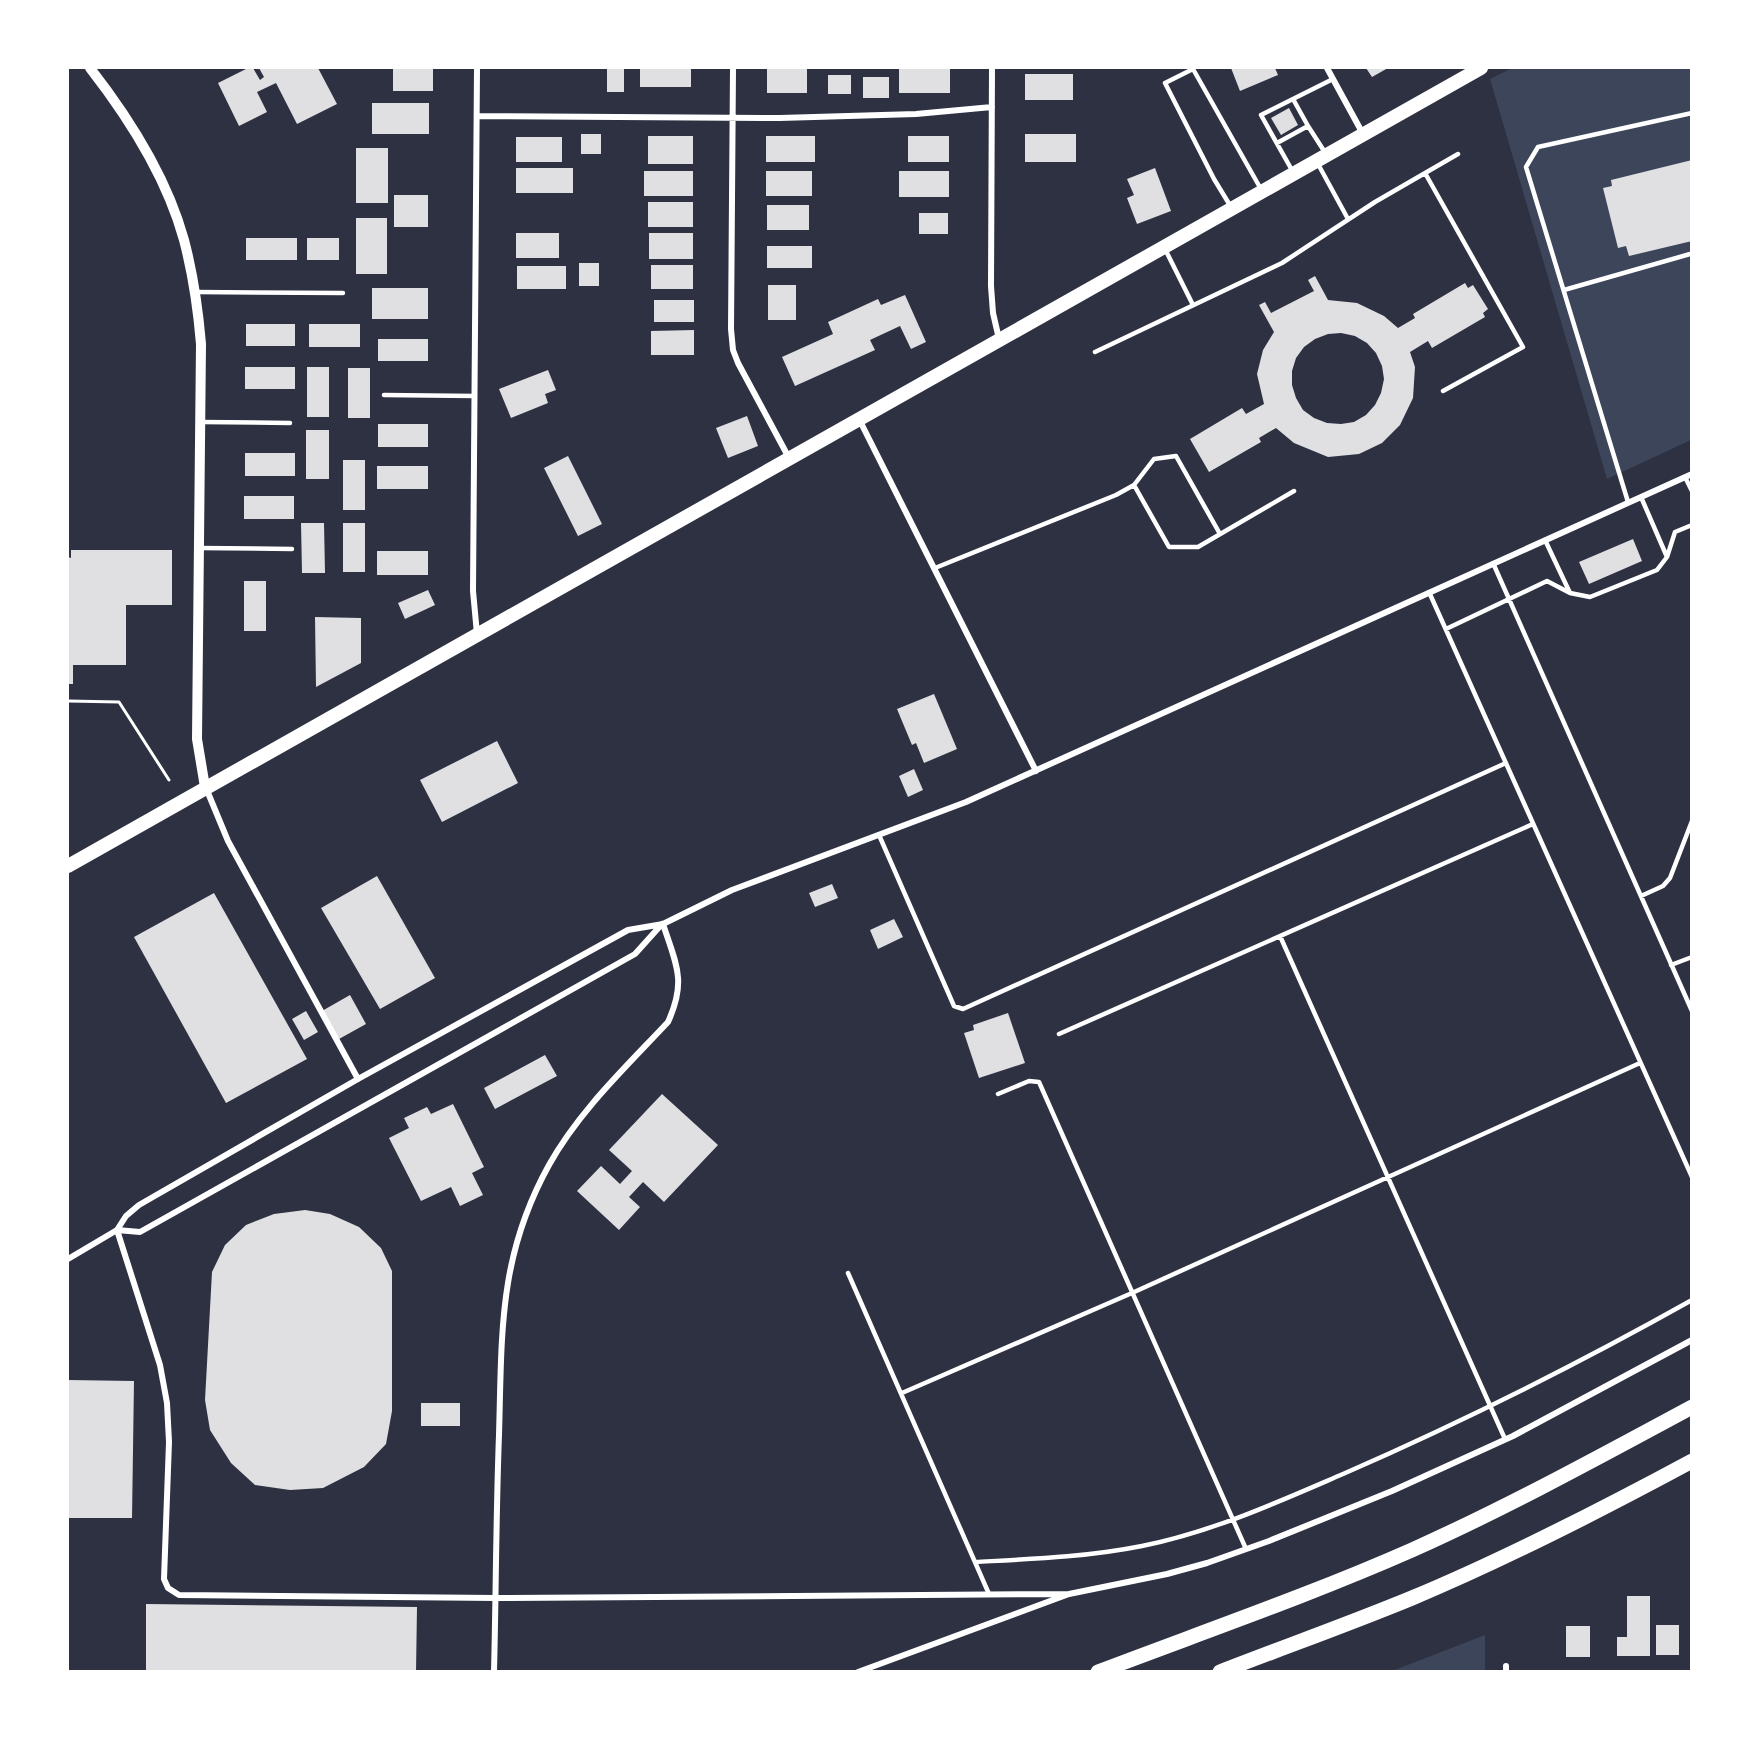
<svg xmlns="http://www.w3.org/2000/svg" width="1759" height="1739" font-family="Commissioner,sans-serif">
	<style>
		.green { fill: #3c4559 }
		.building { fill: #e0e0e3; fill-rule: evenodd }
		.lines { fill: none; stroke-linecap: round; stroke-linejoin: round }
		.path { stroke: #fff; stroke-width: 3 }
		.service { stroke: #fff; stroke-width: 4.5 }
		.minor { stroke: #fff; stroke-width: 6 }
		.tertiary { stroke: #fff; stroke-width: 10 }
		.primary { stroke: #fff; stroke-width: 14 }
		.motorway { stroke: #fff; stroke-width: 15 }
	</style>
	<rect width="100%" height="100%" fill="#2d3142"/>
	<!-- green -->
	<path class="green" d="M1512 68H1691V440L1607 479 1490 79Z
		M1485 1635V1671H1392Z"/>
	<!-- building -->
	<path class="building" d="M248 68H253L260 80 264 77 259 68H318L337 104 297 124 276 83 257 92 267 112 239 126 218 83Z
		M393 68H433V91H393Z
		M607 68H624V92H607Z
		M640 68H691V87H640Z
		M767 68H807V93H767Z
		M899 68H950V93H899Z
		M1231 68H1275L1278 75 1240 91Z
		M1366 68H1388L1372 77Z
		M1025 74H1073V100H1025Z
		M828 75H851V94H828Z
		M863 77H889V98H863Z
		M372 103H429V134H372Z
		M1289 108 1298 125 1281 135 1271 118Z
		M581 134H601V154H581Z
		M1025 134H1076V162H1025Z
		M648 136H693V164H648Z
		M766 136H815V162H766Z
		M908 136H949V162H908Z
		M516 137H562V162H516Z
		M356 148H388V203H356Z
		M1692 160V241L1629 256 1626 246 1618 248 1603 188 1612 186 1611 180Z
		M516 168H573V193H516Z
		M1155 168 1171 211 1137 224 1127 198 1134 195 1127 179Z
		M644 171H693V196H644Z
		M766 171H812V196H766Z
		M899 171H949V197H899Z
		M394 195H428V227H394Z
		M648 202H693V227H648Z
		M767 205H809V230H767Z
		M919 213H948V234H919Z
		M356 218H387V274H356Z
		M516 233H559V258H516Z
		M649 233H693V259H649Z
		M246 238H297V260H246Z
		M307 238H339V260H307Z
		M767 246H812V268H767Z
		M579 263H599V286H579Z
		M651 265H693V289H651Z
		M517 266H566V289H517Z
		M1315 276 1328 300 1357 303 1384 316 1398 328 1415 318 1413 314 1465 283 1468 288 1473 285 1488 309 1483 313 1485 317 1432 348 1428 341 1410 352 1415 367 1413 398 1400 425 1382 443 1359 454 1328 457 1294 443 1276 428 1259 438 1261 442 1209 472 1190 439 1242 408 1246 414 1264 404 1257 374 1263 350 1274 332 1259 305 1265 302 1271 313 1314 291 1308 280ZM1341 333 1355 336 1367 343 1376 353 1382 366 1384 379 1381 393 1375 405 1366 415 1354 422 1341 424 1327 423 1314 418 1303 410 1296 398 1292 385V371L1296 358 1304 347 1315 339 1328 334Z
		M768 285H796V320H768Z
		M372 288H428V319H372Z
		M905 295 926 342 911 349 900 326 870 340 875 350 795 386 782 357 833 334 828 322 878 299 881 305Z
		M654 300H694V322H654Z
		M246 324H295V346H246Z
		M309 324H360V347H309Z
		M694 330V355H651V331Z
		M378 339H428V361H378Z
		M245 367H295V389H245Z
		M307 367H329V417H307Z
		M348 368H370V418H348Z
		M548 370 556 390 545 394 548 403 511 418 499 389Z
		M747 416 758 446 728 458 716 428Z
		M378 424H428V447H378Z
		M306 430H329V479H306Z
		M245 453H295V476H245Z
		M568 456 602 524 578 536 544 468Z
		M343 460H365V510H343Z
		M377 466H428V489H377Z
		M244 496H294V519H244Z
		M301 523H324L325 573H302Z
		M343 523H365V572H343Z
		M1633 539 1642 561 1589 584 1579 562Z
		M71 550H172V605H126V665H73V684H68V557L71 558Z
		M377 551H428V575H377Z
		M244 581H266V631H244Z
		M428 590 435 605 405 619 398 603Z
		M315 617 361 618V663L316 687Z
		M934 694 957 749 924 763 916 743 912 745 897 709Z
		M497 741 518 783 442 822 420 780Z
		M914 769 923 790 908 797 899 776Z
		M377 876 435 978 380 1009 321 908Z
		M832 884 838 898 815 907 809 893Z
		M214 893 307 1059 226 1103 134 937Z
		M894 919 903 937 878 949 870 930Z
		M350 995 366 1024 339 1039 322 1011Z
		M306 1011 318 1032 304 1040 292 1019Z
		M1008 1013 1025 1063 979 1078 964 1033 974 1030 973 1025Z
		M545 1055 557 1076 495 1109 484 1088Z
		M662 1094 718 1145 664 1202 643 1182 629 1197 640 1207 619 1230 577 1191 601 1166 620 1184 632 1171 609 1150Z
		M453 1104 484 1167 472 1173 483 1195 460 1206 451 1187 421 1201 389 1138 409 1128 404 1118 427 1107 431 1114Z
		M305 1210 330 1214 359 1227 381 1248 392 1271V1411L386 1444 364 1467 323 1488 290 1490 255 1485 231 1463 210 1430 205 1400 212 1272 225 1245 246 1225 274 1214Z
		M68 1380 134 1381 132 1518H68Z
		M421 1403H460V1426H421Z
		M1627 1596H1650V1656H1617V1637H1627Z
		M146 1604 417 1607 416 1672H146Z
		M1656 1625H1679V1655H1656Z
		M1566 1626H1590V1657H1566Z"/>
	<g class="lines">
		<!-- path -->
		<path class="path" d="M68 701 119 702 169 780"/>
		<!-- service -->
		<path class="service" d="M1293 99 1308 126
			M1277 143 1308 126 1326 154
			M1318 164 1348 219
			M1293 172 1261 115 1333 79
			M1425 173 1523 347 1443 391
			M1231 207 1214 179 1165 83 1193 69 1262 191
			M1165 249 1193 305
			M1564 290 1690 254
			M196 292 343 293
			M1095 352 1282 263 1375 202 1458 154
			M384 395 475 396
			M201 422 290 423
			M1685 477 1692 491
			M1134 485 1169 547H1198L1294 491
			M1641 497 1667 557
			M1628 502 1526 167 1538 147 1692 113
			M1545 540 1570 593
			M198 548 292 549
			M1493 563 1692 1011
			M935 568 1116 495 1134 485 1154 459 1176 456 1220 534
			M1429 592 1692 1177
			M1446 629 1547 581 1570 593 1590 597 1657 570 1667 557 1675 532 1692 525
			M879 835 954 1006 963 1009 1506 763
			M1641 896 1663 886 1670 878 1692 821
			M1280 936 1505 1439
			M1671 965 1692 957
			M1059 1034 1533 824
			M998 1094 1029 1081 1039 1082 1246 1549
			M848 1273 989 1594
			M902 1393 1132 1293 1640 1063
			M975 1562C1031 1559 1087 1557 1142 1546 1212 1532 1278 1502 1343 1474 1462 1422 1578 1364 1692 1300"/>
		<!-- minor -->
		<path class="minor" d="M733 68 731 329 733 350 738 363 789 458
			M992 68 991 286 993 313 999 339
			M1327 68 1363 134
			M477 116 780 118 916 114 992 107
			M859 419 1036 771
			M477 634 473 591 477 68
			M206 788 228 841 358 1079
			M117 1230 160 1365 167 1403 169 1442 164 1579 168 1588 179 1595 496 1598 1069 1594
			M117 1230 140 1232 635 954 662 924
			M68 1259 117 1230 126 1216 139 1205 358 1079 628 930 663 924 732 890 966 802 1692 474
			M1506 1666V1672
			M494 1672C496 1593 496 1514 499 1435 502 1333 498 1257 549 1165 579 1111 626 1067 668 1022 687 981 676 964 663 924
			M858 1672 1069 1594 1167 1574 1207 1563 1269 1541 1392 1491 1513 1436 1692 1340"/>
		<!-- tertiary -->
		<path class="tertiary" d="M90 68C129 118 167 178 184 240 193 274 198 308 201 344L197 739 205 787"/>
		<!-- primary -->
		<path class="primary" d="M68 866 1481 68"/>
		<!-- motorway -->
		<path class="motorway" d="M1098 1672C1203 1632 1310 1595 1412 1550 1508 1507 1599 1457 1692 1407
			M1220 1672C1284 1647 1349 1624 1412 1598 1508 1558 1601 1510 1692 1461"/>
	</g>
	<!-- border -->
	<rect width="1759" height="1739" fill="none" stroke="#ffffff" stroke-width="138"/>
</svg>
